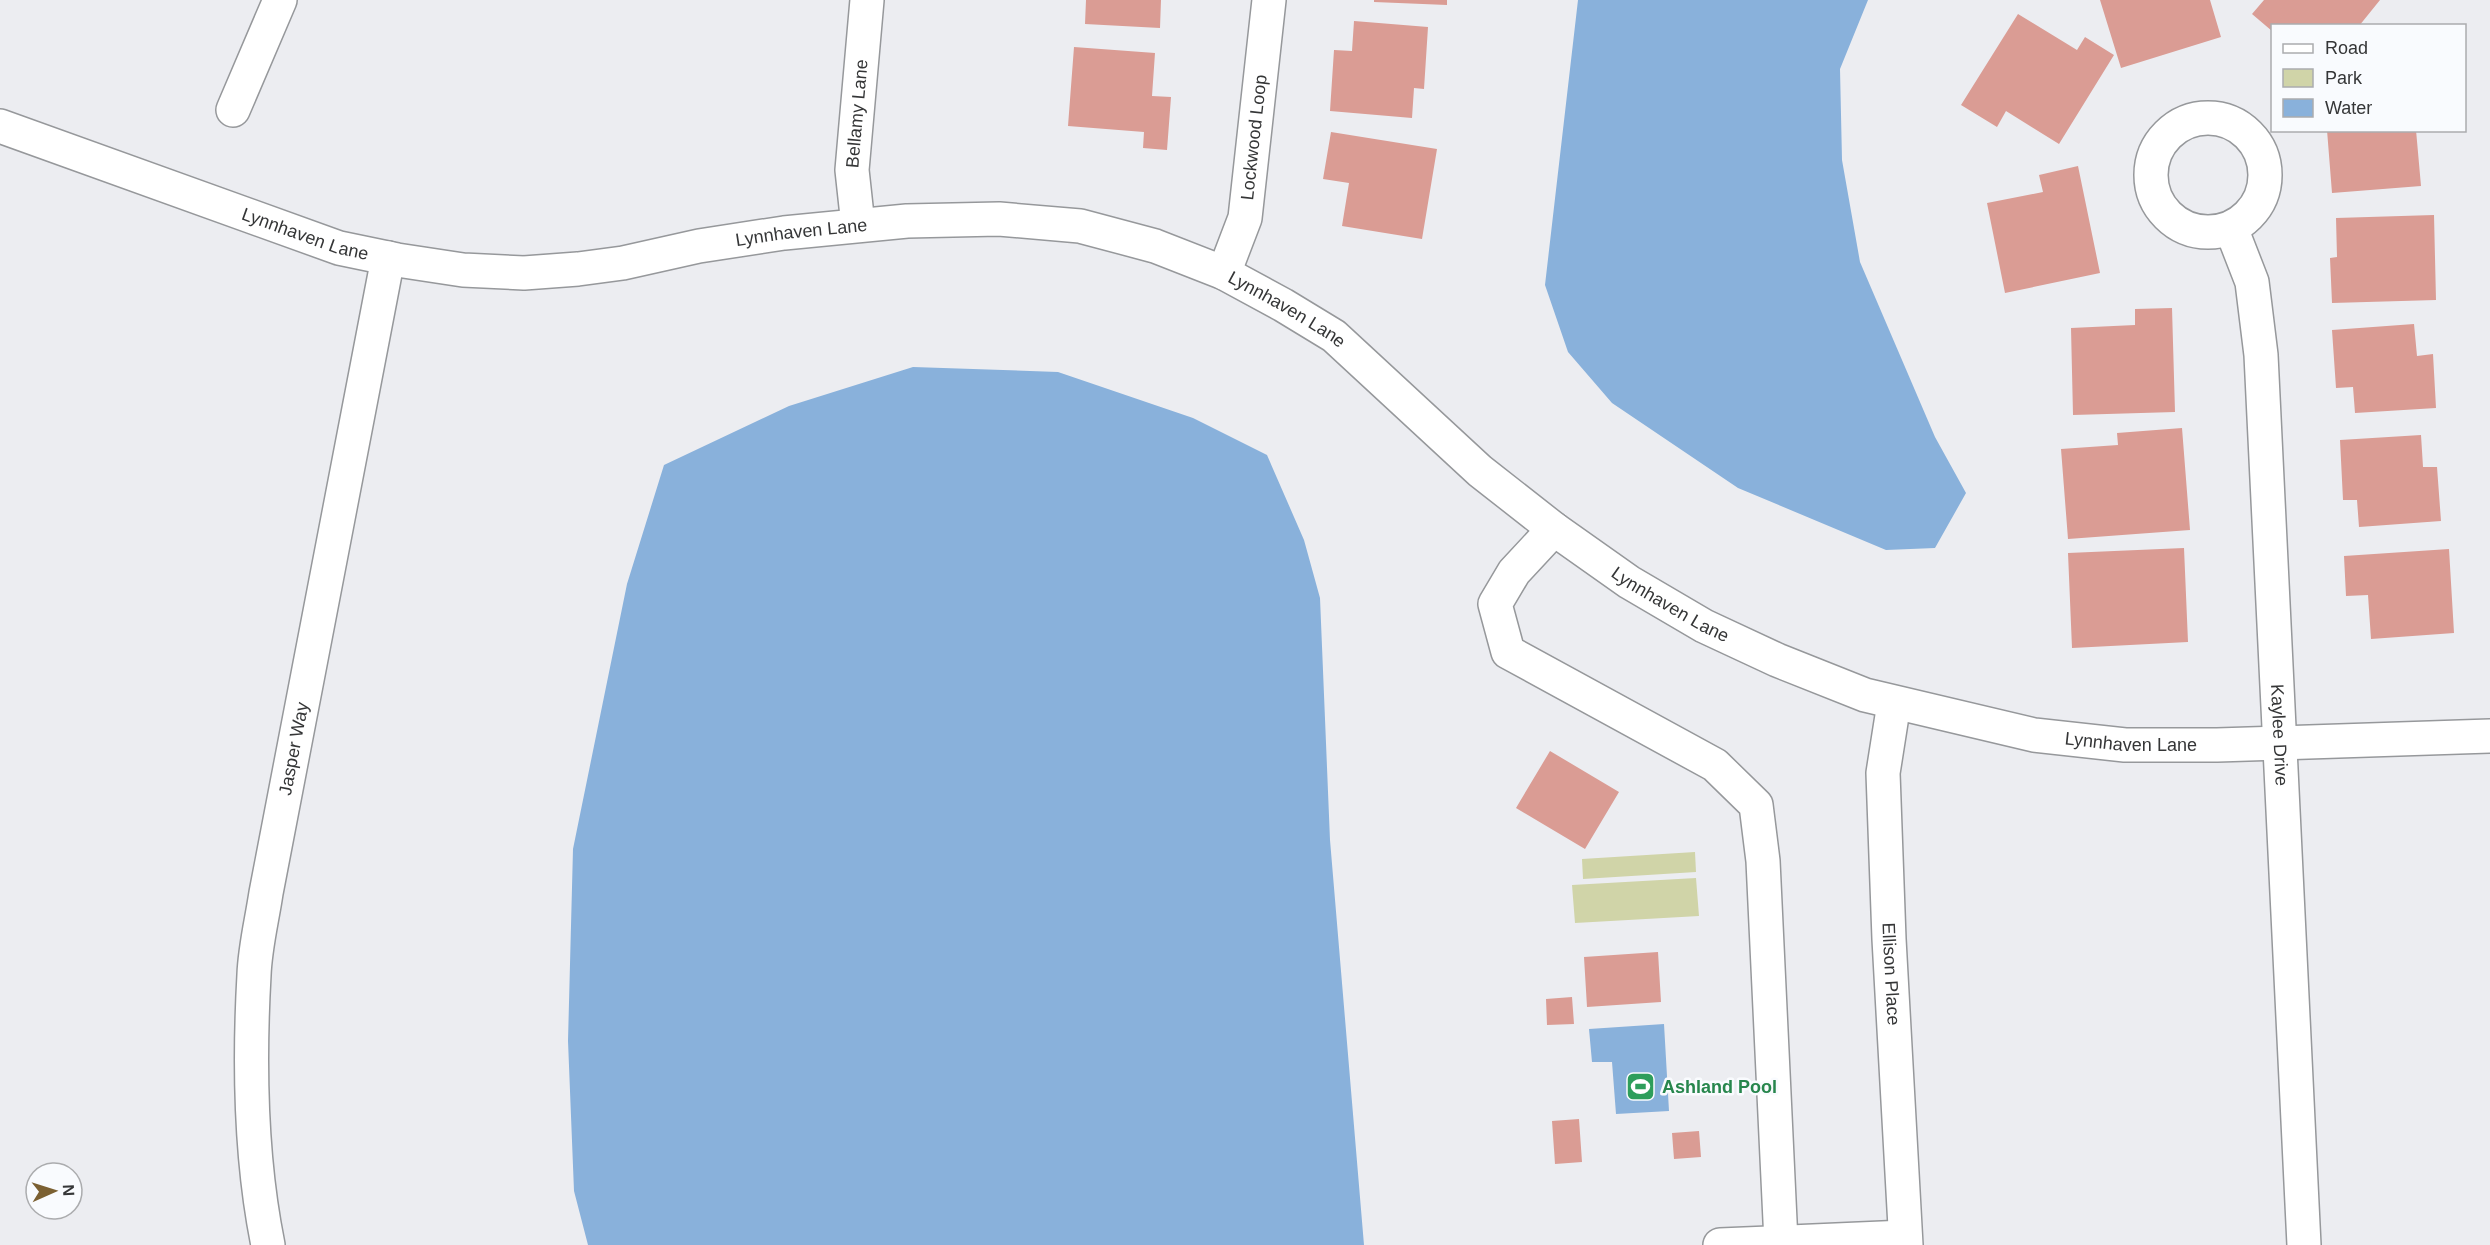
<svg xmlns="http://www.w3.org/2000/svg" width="2490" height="1245" font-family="Helvetica,sans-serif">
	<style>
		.green { fill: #d0d4a8 }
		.water { fill: #89b1db }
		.building { fill: #da9c94 }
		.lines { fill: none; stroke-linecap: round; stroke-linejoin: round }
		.minor-casing { stroke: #96989b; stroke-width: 36 }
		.minor { stroke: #fff; stroke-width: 33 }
		.labels { text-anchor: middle; stroke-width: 5; stroke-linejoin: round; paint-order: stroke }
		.street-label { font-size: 18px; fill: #353637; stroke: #f9fbfe }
		.leisure-label { font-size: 18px; font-weight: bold; fill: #27864d; stroke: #f9fbfe; text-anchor: start }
	</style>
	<rect width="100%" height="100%" fill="#ecedf1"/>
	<!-- green -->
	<path class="green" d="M1695 852 1696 872 1583 879 1582 859Z
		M1696 878 1699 916 1575 923 1572 885Z"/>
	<!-- water -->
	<path class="water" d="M1578 0H1868L1840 69 1842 160 1860 262 1935 437 1966 493 1935 548 1886 550 1738 488 1612 403 1568 352 1545 285Z
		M913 367 1058 372 1193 418 1267 455 1304 540 1320 598 1330 840 1364 1245H588L574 1191 568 1041 573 849 627 584 664 465 789 406Z
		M1664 1024 1669 1111 1616 1114 1612 1062H1592L1589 1029Z"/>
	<!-- building -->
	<path class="building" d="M1086 0H1161L1160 28 1085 24Z
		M1374 0H1447V5L1374 2Z
		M2100 0H2210L2221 37 2121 68Z
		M2264 0H2380L2359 26H2272V31L2252 14Z
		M2018 14 2077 50 2085 37 2114 55 2059 144 2006 111 1997 127 1961 105Z
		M1354 21 1428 27 1424 89 1414 88 1412 118 1330 111 1334 50 1352 51Z
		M1074 47 1155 53 1152 96 1171 97 1167 150 1143 148 1144 132 1068 126Z
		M2327 130H2416L2421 186 2332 193Z
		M1331 132 1437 149 1422 239 1342 226 1349 183 1323 179Z
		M2078 166 2100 273 2005 293 1987 203 2043 192 2039 175Z
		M2434 215 2436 300 2332 303 2330 258 2337 257 2336 218Z
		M2172 308 2175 412 2073 415 2071 328 2135 325V309Z
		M2414 324 2417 356 2433 354 2436 408 2355 413 2353 387 2336 388 2332 330Z
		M2182 428 2190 530 2068 539 2061 449 2118 445 2117 433Z
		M2421 435 2423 467H2437L2441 521 2359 527 2357 500H2343L2340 440Z
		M2184 548 2188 642 2072 648 2068 553Z
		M2449 549 2454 633 2371 639 2368 595 2346 596 2344 556Z
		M1550 751 1619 792 1585 849 1516 808Z
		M1658 952 1661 1002 1587 1007 1584 957Z
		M1572 997 1574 1024 1547 1025 1546 999Z
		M1579 1119 1582 1162 1555 1164 1552 1121Z
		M1699 1131 1701 1157 1674 1159 1672 1133Z"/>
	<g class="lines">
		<defs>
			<g id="minor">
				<path d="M233 110 280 0"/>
				<circle cx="2208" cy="175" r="57"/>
				<path id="s1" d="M0 126 339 248 397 260 463 270 524 273 578 269 623 263 699 246 784 233 907 221 999 219 1080 226 1155 246 1224 273 1283 305 1334 336 1480 471 1554 529 1629 582 1704 626 1777 660 1865 695 2034 735 2125 745H2217L2490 736"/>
				<path id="s2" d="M858 225 852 170 867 0"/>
				<path id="s3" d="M2231 228 2252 282 2261 355 2304 1245"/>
				<path id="s4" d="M1224 273 1245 218 1269 0"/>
				<path d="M1554 529 1514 572 1495 604 1508 652 1715 765 1756 805 1763 861 1781 1242"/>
				<path id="s5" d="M1894 703 1883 773 1889 939 1906 1245"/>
				<path id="s6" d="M268 1245C250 1157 249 1064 254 975 255 947 262 920 266 893L388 258"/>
				<path d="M1720 1245 1905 1237"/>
			</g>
		</defs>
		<!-- minor casing -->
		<use href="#minor" class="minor-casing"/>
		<!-- minor -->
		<use href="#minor" class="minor"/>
	</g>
	<!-- icons -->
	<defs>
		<symbol id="stadium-square" viewBox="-11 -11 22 22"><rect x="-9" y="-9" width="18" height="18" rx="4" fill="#2e9e5b" stroke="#f9fbfe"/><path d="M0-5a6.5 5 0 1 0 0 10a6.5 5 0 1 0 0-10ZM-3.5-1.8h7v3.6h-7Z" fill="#fff"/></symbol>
	</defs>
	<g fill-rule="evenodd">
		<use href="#stadium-square" x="1624" y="1070" width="33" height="33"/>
	</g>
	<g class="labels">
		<!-- street labels -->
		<g class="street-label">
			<text dy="6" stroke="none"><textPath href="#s2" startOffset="112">Bellamy Lane</textPath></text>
			<text dy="6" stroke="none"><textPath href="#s4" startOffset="140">Lockwood Loop</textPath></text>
			<text dy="6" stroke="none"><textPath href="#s1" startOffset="324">Lynnhaven Lane</textPath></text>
			<text dy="6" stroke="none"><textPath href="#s1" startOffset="828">Lynnhaven Lane</textPath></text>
			<text dy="6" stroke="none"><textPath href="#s1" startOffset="1332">Lynnhaven Lane</textPath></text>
			<text dy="6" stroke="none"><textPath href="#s1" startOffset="1818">Lynnhaven Lane</textPath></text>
			<text dy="6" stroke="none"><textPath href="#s3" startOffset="512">Kaylee Drive</textPath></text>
			<text dy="6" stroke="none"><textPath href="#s1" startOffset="2304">Lynnhaven Lane</textPath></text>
			<text dy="6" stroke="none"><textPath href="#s6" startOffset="501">Jasper Way</textPath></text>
			<text dy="6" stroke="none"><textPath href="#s5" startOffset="272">Ellison Place</textPath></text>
		</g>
		<!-- leisure labels -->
		<g class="leisure-label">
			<text x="1662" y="1093">Ashland Pool</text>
		</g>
	</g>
	<!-- legend -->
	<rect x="2271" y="24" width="195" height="108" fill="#f9fbfe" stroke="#abacae" stroke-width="1.5"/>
	<rect x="2283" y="44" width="30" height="9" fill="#ffffff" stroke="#abacae" stroke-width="1.5"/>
	<text x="2325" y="54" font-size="18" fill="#353637">Road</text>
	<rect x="2283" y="69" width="30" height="18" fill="#d0d4a8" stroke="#abacae" stroke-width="1.5"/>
	<text x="2325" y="84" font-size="18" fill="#353637">Park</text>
	<rect x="2283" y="99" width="30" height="18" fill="#89b1db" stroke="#abacae" stroke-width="1.5"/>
	<text x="2325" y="114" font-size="18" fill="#353637">Water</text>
	<!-- north arrow -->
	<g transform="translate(54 1191) rotate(87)"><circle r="28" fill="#f9fbfe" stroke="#abacae" stroke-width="1.5"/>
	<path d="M0-4.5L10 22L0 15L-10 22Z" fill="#7b6032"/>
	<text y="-9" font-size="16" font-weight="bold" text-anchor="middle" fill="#353637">N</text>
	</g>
</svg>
